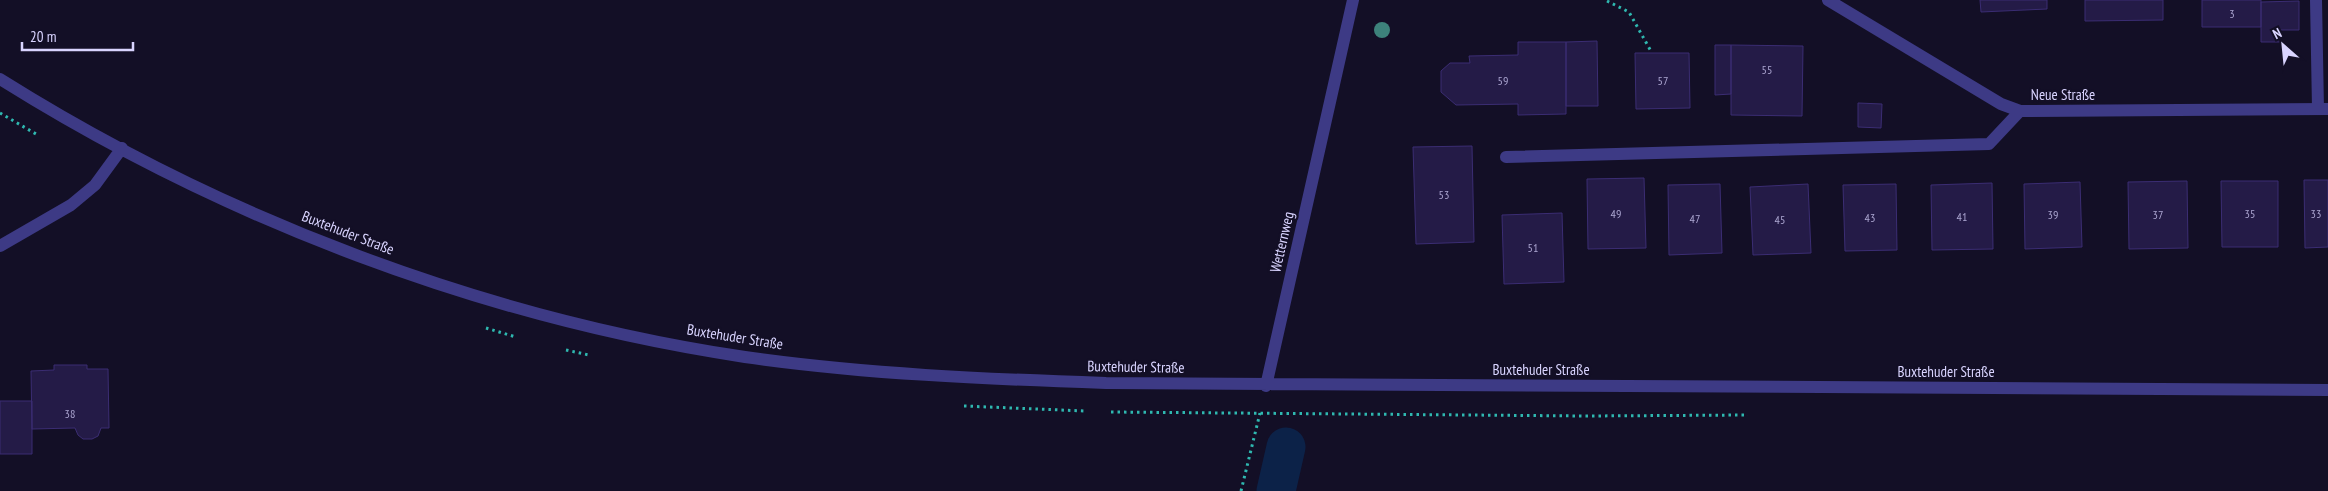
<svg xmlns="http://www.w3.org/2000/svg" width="2328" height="491" font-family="'PT Sans Narrow',sans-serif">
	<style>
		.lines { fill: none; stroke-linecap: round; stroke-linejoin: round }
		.canal { stroke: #0c2248; stroke-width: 39 }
		.building { fill: #241b47; stroke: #3b2d73 }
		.path { stroke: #2fb8b0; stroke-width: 3; stroke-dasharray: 2.5 4; stroke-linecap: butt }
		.minor { stroke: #3d3a85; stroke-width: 12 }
		.tree { fill: #3d827b }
		.labels { text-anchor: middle; stroke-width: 4.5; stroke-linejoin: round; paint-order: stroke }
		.number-label { font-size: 12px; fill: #aca6d1 }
		.street-label { font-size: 15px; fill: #d9d4ff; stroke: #130f26 }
	</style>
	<rect width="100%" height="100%" fill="#130f26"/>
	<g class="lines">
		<!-- canal -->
		<path class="canal" d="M1276 491 1286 447"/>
	</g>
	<!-- building -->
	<path class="building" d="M1980 0H2047V9L1981 12Z
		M2085 0H2163V20L2085 21Z
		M2202 0H2261V27H2202Z
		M2299 1V30H2280V42H2261V2Z
		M1597 41 1598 106H1566V42Z
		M1518 42H1566V114L1518 115V104L1456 105 1441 92V71L1450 63H1470L1469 56 1518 55Z
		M1715 45H1731V94L1715 95Z
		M1731 45 1803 46 1802 116 1731 115Z
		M1635 53H1689L1690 108 1636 109Z
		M1858 103 1882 104 1881 128 1858 127Z
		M1472 146 1474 242 1416 244 1413 147Z
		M1644 178 1646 248 1588 249 1587 179Z
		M2304 180H2328V247L2305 248Z
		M2187 181 2188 248 2129 249 2128 182Z
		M2221 181H2278V247H2222Z
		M2080 182 2082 247 2025 249 2024 184Z
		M1992 183 1993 249 1932 250 1931 185Z
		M1720 184 1722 253 1669 255 1668 185Z
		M1808 184 1811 253 1753 255 1750 187Z
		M1896 184 1897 250 1845 251 1843 185Z
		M1562 213 1564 282 1504 284 1502 215Z
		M54 365H87V369H108L109 428H101L98 436 92 439H83L78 435 75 428 32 429 31 371 54 370Z
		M0 401H32V454H0Z"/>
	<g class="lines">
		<!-- path -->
		<path class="path" d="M1607 1 1629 12 1652 53
			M0 113 36 134
			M486 328 516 337
			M566 350 589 355
			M964 406 1085 411
			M1111 412 1586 416 1748 415
			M1241 491 1260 413"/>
		<!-- minor -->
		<path class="minor" d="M1828 0 2001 104 2020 111 2328 109
			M2316 0 2318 109
			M0 79C223 219 484 318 745 357 865 374 985 379 1106 383L2328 390
			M1506 157 1989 144 2020 111
			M0 246 71 205 95 185 122 148
			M1266 386 1353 0"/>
	</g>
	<!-- trees -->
	<circle class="tree" cx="1382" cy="30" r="8"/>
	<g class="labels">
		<!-- number labels -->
		<g class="number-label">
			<text x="2232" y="18">3</text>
			<text x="1767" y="74">55</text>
			<text x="1503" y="85">59</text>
			<text x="1663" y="85">57</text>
			<text x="1444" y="199">53</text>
			<text x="1616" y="218">49</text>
			<text x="2250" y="218">35</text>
			<text x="2316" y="218">33</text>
			<text x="2053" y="219">39</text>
			<text x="2158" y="219">37</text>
			<text x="1962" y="221">41</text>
			<text x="1870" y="222">43</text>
			<text x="1695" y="223">47</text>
			<text x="1780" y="224">45</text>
			<text x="1533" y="252">51</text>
			<text x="70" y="418">38</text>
		</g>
		<!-- street labels -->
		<g class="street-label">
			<text x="2063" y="100">Neue Straße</text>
			<text transform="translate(348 233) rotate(21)" y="5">Buxtehuder Straße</text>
			<text transform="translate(1282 242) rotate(-77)" y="5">Wetternweg</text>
			<text transform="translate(735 337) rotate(9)" y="5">Buxtehuder Straße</text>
			<text transform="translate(1136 367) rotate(1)" y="5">Buxtehuder Straße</text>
			<text x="1541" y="375">Buxtehuder Straße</text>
			<text x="1946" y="377">Buxtehuder Straße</text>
		</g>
	</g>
	<!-- north arrow -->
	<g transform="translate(2283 45) rotate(333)" stroke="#130f26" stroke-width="4" paint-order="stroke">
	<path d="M0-4L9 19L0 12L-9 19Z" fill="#d9d4ff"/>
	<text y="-8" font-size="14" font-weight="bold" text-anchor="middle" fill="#d9d4ff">N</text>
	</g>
	<!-- scale -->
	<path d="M22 42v8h111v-8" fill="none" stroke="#d9d4ff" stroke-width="2.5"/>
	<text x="30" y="42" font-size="15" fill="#d9d4ff" stroke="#130f26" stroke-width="4" paint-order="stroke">20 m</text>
</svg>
